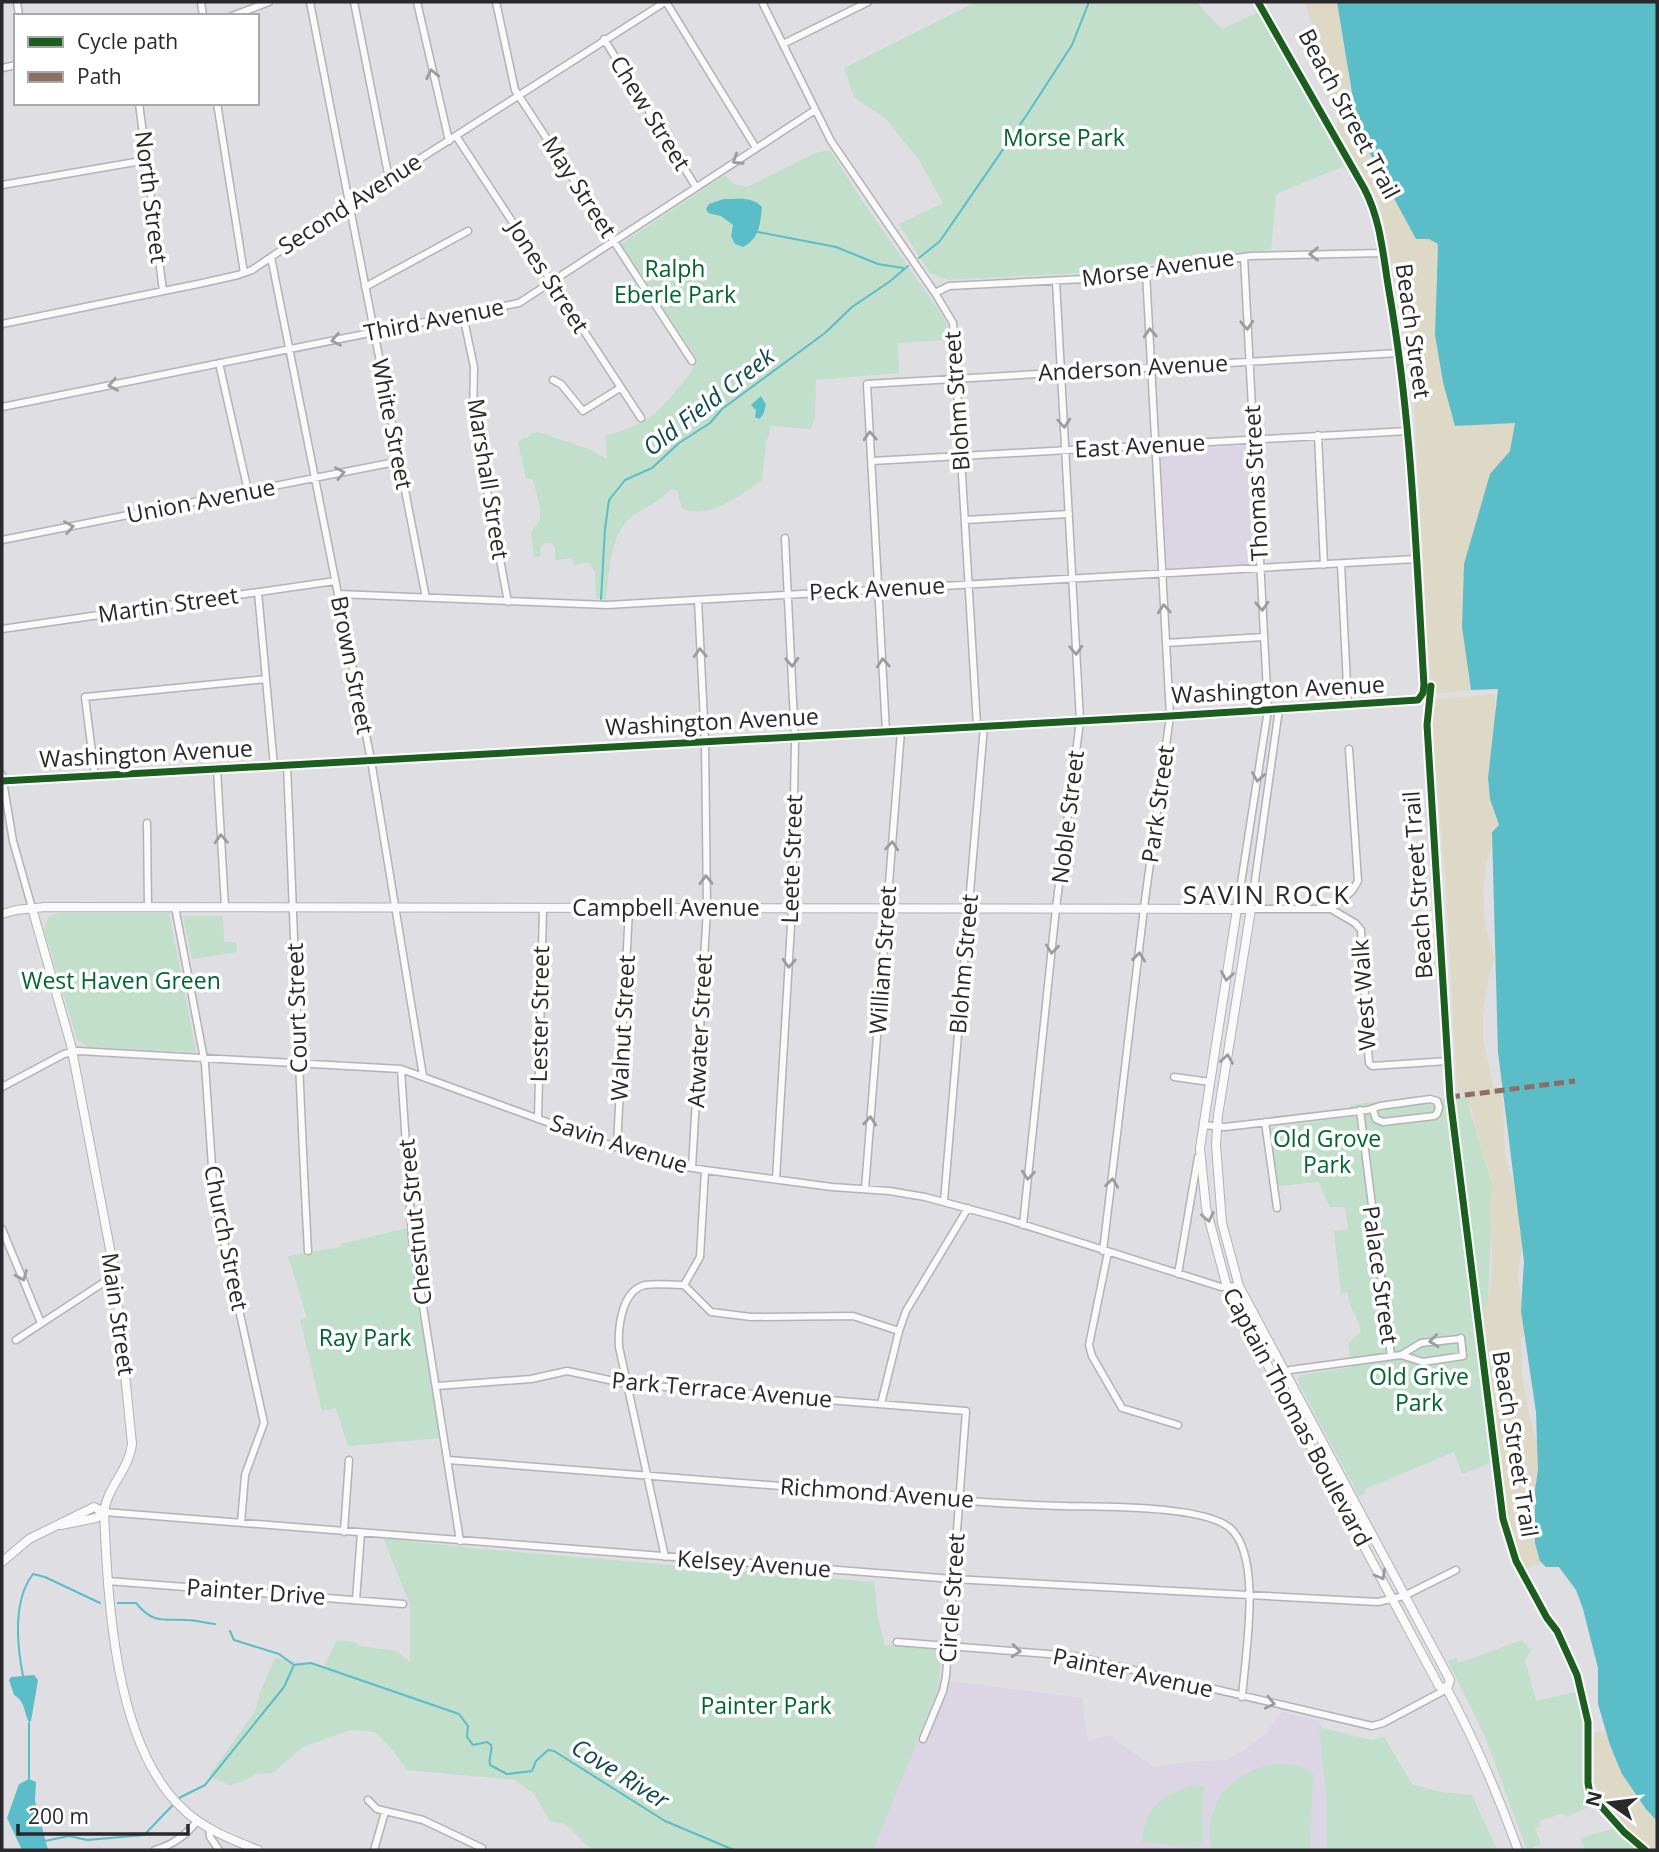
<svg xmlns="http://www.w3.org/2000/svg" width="1659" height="1852" font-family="'Open Sans',sans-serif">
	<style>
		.education { fill: #dcd6e4 }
		.green { fill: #c1dfcb; fill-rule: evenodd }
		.sand { fill: #ded9c7 }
		.water { fill: #5abdc7 }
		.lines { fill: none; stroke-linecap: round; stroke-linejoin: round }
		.stream { stroke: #5abdc7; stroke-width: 2 }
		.minor-casing { stroke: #b3b3b6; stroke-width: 9 }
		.major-casing { stroke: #b3b3b6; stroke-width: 10 }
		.minor { stroke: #fafafb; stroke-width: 6 }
		.major { stroke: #fafafb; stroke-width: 8 }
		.quiet { stroke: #8d6e63; stroke-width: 5; stroke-dasharray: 10 5; stroke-linecap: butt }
		.cycleway-casing { stroke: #fff; stroke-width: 11 }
		.cycleway { stroke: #1b5e20; stroke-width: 7 }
		.oneway { stroke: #9c9c9e }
		.labels { text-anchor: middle; stroke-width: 7; stroke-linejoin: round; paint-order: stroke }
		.street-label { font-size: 23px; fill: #29292c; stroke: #fff }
		.park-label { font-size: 23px; fill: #026432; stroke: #fff }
		.water-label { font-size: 24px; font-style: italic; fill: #0f484d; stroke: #fff }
		.quarter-label { font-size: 26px; letter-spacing: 2px; fill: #29292c; stroke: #fff }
	</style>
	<rect width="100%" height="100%" fill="#dedee3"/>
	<!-- education -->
	<path class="education" d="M1249 445 1255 565 1167 569 1160 450Z
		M920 1677 1082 1698 1088 1741 1109 1735 1154 1767 1194 1761 1226 1760 1244 1750 1265 1734 1282 1712 1320 1721 1326 1758 1328 1850H863Z"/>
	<!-- green -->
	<path class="green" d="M976 2H1196L1222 29 1259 12 1344 166 1276 194 1271 250 1170 261 1099 272 948 280 930 273 899 224 943 203 919 160 887 120 854 97 844 68Z
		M830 150 863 202 943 317 947 326 948 340 898 343 899 373 816 380 815 417 811 429 771 426 766 444 762 480C742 494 707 522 682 508L677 490H670C660 501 650 505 638 512 609 529 610 569 606 599H596L595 572 589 562 574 565 572 558 555 560V547L551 543H544L540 548 541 556 534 557 531 533 540 520V508L533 479H526L518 442 524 437 528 438 531 433 538 432 589 449 607 459 605 436C643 425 654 418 679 387 687 378 693 370 697 359L621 244 725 175 733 184 747 187 815 153ZM721 216 758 232 731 236 733 225Z
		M61 913H169L196 1052 88 1047 77 1040 44 929 49 916Z
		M183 916H223L224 942H236L237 952 192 959Z
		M1429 1095 1439 1098 1469 1097 1470 1111 1493 1187 1488 1301 1483 1313 1495 1461 1462 1474 1454 1452 1365 1489 1366 1494 1359 1496 1297 1380 1301 1375 1352 1367 1348 1343 1361 1332C1359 1318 1350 1310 1347 1292L1341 1293 1334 1231 1348 1229 1345 1207H1330L1318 1182 1280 1186 1277 1184 1270 1128 1348 1117 1351 1105Z
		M407 1228 441 1438 348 1446 336 1408 322 1411 300 1320 307 1318 288 1256 340 1247 341 1244Z
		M383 1538 470 1548 874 1582 878 1618 885 1645 944 1649 936 1694 873 1850H592L565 1824 550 1821 534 1794 515 1780 407 1770 391 1748 375 1732 350 1730 303 1747 273 1773 257 1774 246 1780 229 1785 209 1776 256 1710 259 1695 275 1658 324 1667 337 1640 355 1642 360 1646 396 1651 410 1662V1604Z
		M1522 1640 1531 1650 1525 1660 1536 1701 1579 1691 1585 1716 1587 1741V1791L1595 1804 1566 1817 1564 1813 1539 1821 1540 1826 1535 1829 1541 1844 1527 1850 1485 1736 1448 1661 1456 1658 1459 1663Z
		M1319 1727 1371 1740 1384 1737 1412 1784 1441 1792 1472 1795 1497 1850H1327V1806Z
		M1280 1764 1296 1765 1313 1772 1310 1850H1211C1202 1804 1234 1767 1280 1764Z
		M1203 1786V1843L1199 1847 1142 1842C1144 1807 1169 1785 1203 1786Z
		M1616 1828 1642 1850H1585L1580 1838Z"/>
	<!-- sand -->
	<path class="sand" d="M1305 2H1337C1349 47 1346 96 1363 140 1377 178 1404 208 1429 239L1438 244 1435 335 1516 422 1510 451 1490 474 1464 564 1462 627 1471 690 1431 694 1414 404 1388 241 1378 199 1337 128V109L1334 102 1325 97 1323 89 1328 85V73L1322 70 1321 59Z
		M1495 694V725L1488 778 1490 799 1499 825 1486 865 1483 892 1485 924 1495 958 1489 975 1483 1015V1038L1494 1090H1502L1505 1154 1509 1171 1519 1195 1523 1238 1518 1279 1529 1335 1521 1337 1522 1374 1529 1415 1542 1460 1535 1531 1537 1543 1546 1563 1523 1568 1510 1529 1504 1502 1483 1313C1497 1284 1491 1244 1490 1212 1489 1203 1493 1194 1492 1185 1490 1169 1482 1154 1478 1138 1474 1124 1472 1103 1466 1093L1457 1094V1089L1445 875 1430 707 1438 699Z
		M1607 1731C1614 1760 1637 1800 1657 1821V1850C1640 1850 1600 1799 1595 1782 1593 1776 1595 1742 1594 1732Z"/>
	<!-- water -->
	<path class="water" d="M1337 2H1657V1821L1646 1809 1622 1774 1610 1745 1598 1704V1668L1583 1609 1576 1590 1559 1567H1546L1540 1561 1535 1543V1489L1538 1470 1536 1412 1521 1311 1524 1261 1498 1052 1492 832 1499 825 1490 799 1488 778 1498 689 1471 690 1462 627 1464 564 1490 474 1510 451 1515 423 1455 426 1443 382 1435 335 1438 244 1429 239H1416L1362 139 1353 99Z
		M724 199C737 199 752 196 762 207 760 224 760 238 743 247L735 244 731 236 733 225 721 216 708 213 706 209 709 204Z
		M761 396 766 405 763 415 759 419 755 417 756 410 751 405Z
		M34 1675 38 1680 31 1721 29 1722C23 1711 26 1702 14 1695L9 1680 11 1677Z
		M29 1779 36 1782 35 1801 48 1850H22L7 1818 19 1784Z"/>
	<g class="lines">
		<!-- stream -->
		<path class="stream" d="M758 232 836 247 878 264 903 268
			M919 258 940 241 1026 116 1072 45 1089 2
			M601 599 605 529 609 500 625 480 652 468 679 443 710 423 722 409 825 333 852 307 889 282 908 266
			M118 1603H136C153 1624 163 1619 187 1620 196 1620 205 1623 215 1624
			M230 1631 234 1640 279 1654 294 1665
			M23 1676C17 1645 13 1600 33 1574L45 1577 100 1603
			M29 1781V1723
			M179 1798 205 1785 284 1687 294 1665 311 1663 459 1714 468 1726 467 1737 473 1745 487 1742 491 1745C493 1752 488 1757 490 1765L507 1774 532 1771 536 1761 548 1750 554 1751 665 1821 734 1850
			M45 1841 69 1836 87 1840 144 1835 172 1806"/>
		<defs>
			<path id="minor" d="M17 2 19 16
				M201 2 203 16
				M310 2 426 598
				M354 2 389 179
				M417 2 449 141
				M496 2 515 90 692 361
				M666 2 756 148
				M762 2 831 141 935 293 953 323 977 726
				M232 16 269 2
				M604 39 696 187
				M783 44 868 2
				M2 68 16 65
				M139 103 163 291
				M217 103 244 273
				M456 136 641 418
				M2 185 147 160
				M271 257 371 760 423 1076
				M365 287 468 231
				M935 293 949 286 1104 278 1250 256 1382 253
				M463 315 474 367 473 415 508 602
				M2 324 198 284 238 275 252 270 349 204 665 2
				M219 363 248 491
				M553 380 561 384 583 411 620 388
				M2 407 519 303 815 110
				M1318 435 1324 565
				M872 461 1408 431
				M965 520 1069 514
				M2 540 400 461
				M1341 564 1348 705
				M258 592 274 766
				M338 594 607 605 1416 559
				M2 629 335 581
				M1166 643 1264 637
				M1279 709 1251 909H1331
				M886 731 867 384 1399 353
				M287 765C294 927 299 1089 308 1251
				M217 769 225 907
				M2 775 13 841 32 908
				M95 776 85 697 266 679
				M2 781 1170 716 1418 700 1423 693 1424 685C1416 554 1412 421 1389 291 1383 256 1381 220 1364 188L1258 2
				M147 823 148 907
				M175 907 205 1064 214 1196 264 1423 245 1475 241 1523
				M1237 909 1268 710 1244 257
				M1331 909 1355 923 1361 930 1369 1063 1372 1066 1448 1061
				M1331 909 1352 891 1358 881 1349 749
				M401 1069 412 1237 460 1541
				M1174 1077 1210 1082
				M2 1087 64 1054 78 1051 401 1069 657 1162 705 1170 832 1187 889 1191 925 1197 1006 1219 1221 1287 1239 1286
				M1360 1110 1391 1356
				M538 1119 543 908
				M1265 1122 1277 1208
				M1203 1125 1225 1127 1368 1110 1380 1106 1430 1099 1437 1101 1439 1107 1437 1114 1434 1116 1383 1122 1376 1119 1373 1110
				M617 1147 629 908
				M692 1168 707 908 705 741 698 600
				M776 1179 792 908 795 742 785 538
				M865 1189 901 731
				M944 1201 984 726
				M1023 1225 1056 908 1080 721 1056 281
				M2 1229 41 1323
				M1103 1251 1145 900 1170 716 1146 272
				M1108 1252 1089 1345 1092 1356 1122 1408 1178 1425
				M1178 1274 1198 1157
				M684 1285 711 1312 751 1317 853 1316 899 1331
				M684 1285 700 1257 705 1170
				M16 1340 115 1275
				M1272 1376 1290 1370 1401 1355 1421 1343 1459 1339 1461 1338 1463 1356 1423 1362 1401 1355
				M437 1386 531 1379 567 1371 628 1384 966 1411 946 1676 943 1691 923 1739
				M881 1404 899 1331 906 1311 968 1208
				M448 1460C576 1469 704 1479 832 1490 909 1496 987 1504 1064 1506 1101 1507 1203 1505 1230 1528 1263 1557 1245 1656 1242 1697
				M104 1512 953 1579 1378 1602 1404 1596 1456 1570
				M344 1532 349 1460
				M665 1557 619 1347C618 1328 621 1291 645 1285 657 1283 672 1285 684 1285
				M108 1581 403 1604
				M356 1600 361 1533
				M897 1642 1074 1656 1372 1726 1383 1723 1447 1689
				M368 1800 377 1809 423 1820 482 1848
				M209 1828 210 1837 219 1850
				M155 1850C172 1845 186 1836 197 1821
				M374 1850 385 1812"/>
			<path id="major" d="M32 908 71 1045 115 1275 132 1444C129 1470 107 1487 104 1512 108 1600 114 1741 180 1806 201 1828 230 1839 258 1850
				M1237 909 1200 1148 1206 1208 1227 1287C1296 1421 1368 1554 1439 1686L1447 1689C1475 1741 1498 1794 1518 1850
				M2 914 16 910 45 907 1251 909 1218 1115 1216 1145 1222 1223 1239 1286 1450 1680 1447 1689
				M61 1525 96 1518 104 1512
				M2 1562 29 1539 94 1507 104 1512"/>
		</defs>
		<!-- minor casing -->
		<use href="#minor" class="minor-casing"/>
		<!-- major casing -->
		<use href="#major" class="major-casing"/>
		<!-- minor -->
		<use href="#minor" class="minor"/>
		<!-- major -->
		<use href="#major" class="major"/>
		<!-- quiet -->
		<path class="quiet" d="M1450 1097 1575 1081"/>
		<defs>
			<path id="cycleway" d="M1431 686 1427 725 1450 1097 1503 1519 1516 1561 1547 1618 1557 1631 1577 1675 1588 1722V1783L1590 1794 1624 1832 1645 1850
				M2 781 1170 716 1418 700 1423 693 1424 685C1416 554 1412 421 1389 291 1383 256 1381 220 1364 188L1258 2"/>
		</defs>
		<!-- cycleway casing -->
		<use href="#cycleway" class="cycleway-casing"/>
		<!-- cycleway -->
		<use href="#cycleway" class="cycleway"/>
	</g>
	<!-- one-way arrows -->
	<defs><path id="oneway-chevron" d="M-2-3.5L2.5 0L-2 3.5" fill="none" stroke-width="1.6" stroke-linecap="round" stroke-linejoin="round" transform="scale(1.75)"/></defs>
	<g class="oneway">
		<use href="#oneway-chevron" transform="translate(432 74) rotate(-102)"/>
		<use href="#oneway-chevron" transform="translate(737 160) rotate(147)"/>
		<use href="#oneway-chevron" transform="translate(1314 254) rotate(179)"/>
		<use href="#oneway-chevron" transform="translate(1247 325) rotate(87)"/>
		<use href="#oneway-chevron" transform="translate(1150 333) rotate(-94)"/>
		<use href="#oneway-chevron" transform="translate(336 340) rotate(169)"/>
		<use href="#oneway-chevron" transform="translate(113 385) rotate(169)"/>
		<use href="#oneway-chevron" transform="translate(1064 423) rotate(86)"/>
		<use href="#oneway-chevron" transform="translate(870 436) rotate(-93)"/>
		<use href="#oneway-chevron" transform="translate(340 473) rotate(-11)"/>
		<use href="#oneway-chevron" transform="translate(69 527) rotate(-11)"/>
		<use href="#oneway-chevron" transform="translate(1262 606) rotate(87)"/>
		<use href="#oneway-chevron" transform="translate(1164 609) rotate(-94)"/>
		<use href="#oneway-chevron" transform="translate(1076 650) rotate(87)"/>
		<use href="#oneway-chevron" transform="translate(700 653) rotate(-93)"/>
		<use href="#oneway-chevron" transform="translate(792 662) rotate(87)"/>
		<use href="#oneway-chevron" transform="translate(883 663) rotate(-94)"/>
		<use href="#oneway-chevron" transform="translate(1258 777) rotate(99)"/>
		<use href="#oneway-chevron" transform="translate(221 839) rotate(-93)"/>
		<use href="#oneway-chevron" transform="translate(892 846) rotate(-85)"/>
		<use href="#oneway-chevron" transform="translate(706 880) rotate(-91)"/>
		<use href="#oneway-chevron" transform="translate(1052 949) rotate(96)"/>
		<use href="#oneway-chevron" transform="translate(1139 957) rotate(-83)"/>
		<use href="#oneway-chevron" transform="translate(789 963) rotate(93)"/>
		<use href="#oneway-chevron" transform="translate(1227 976) rotate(99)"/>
		<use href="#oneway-chevron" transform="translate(1227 1059) rotate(-81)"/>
		<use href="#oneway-chevron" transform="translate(870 1121) rotate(-86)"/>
		<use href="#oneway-chevron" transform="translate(1028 1175) rotate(96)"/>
		<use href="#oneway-chevron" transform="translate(1112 1183) rotate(-83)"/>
		<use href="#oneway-chevron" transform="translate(1208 1217) rotate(79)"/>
		<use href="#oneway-chevron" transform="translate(22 1276) rotate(67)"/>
		<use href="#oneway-chevron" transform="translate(1434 1341) rotate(174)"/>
		<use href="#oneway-chevron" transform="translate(1381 1575) rotate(60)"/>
		<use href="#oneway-chevron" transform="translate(1016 1651) rotate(5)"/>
		<use href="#oneway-chevron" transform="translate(1270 1703) rotate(13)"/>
	</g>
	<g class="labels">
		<!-- street labels -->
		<g class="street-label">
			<text transform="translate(650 113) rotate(58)" y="8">Chew Street</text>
			<text transform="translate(1349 114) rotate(62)" y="8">Beach Street Trail</text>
			<text transform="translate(579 187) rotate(57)" y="8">May Street</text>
			<text transform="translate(151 197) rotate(83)" y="8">North Street</text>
			<text transform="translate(350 204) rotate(-33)" y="8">Second Avenue</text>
			<text transform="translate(1158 268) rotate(-8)" y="8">Morse Avenue</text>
			<text transform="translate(548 277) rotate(57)" y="8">Jones Street</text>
			<text transform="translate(434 320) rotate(-11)" y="8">Third Avenue</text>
			<text transform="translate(1413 331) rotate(82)" y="8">Beach Street</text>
			<text transform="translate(1133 368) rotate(-3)" y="8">Anderson Avenue</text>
			<text transform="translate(957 401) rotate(-94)" y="8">Blohm Street</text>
			<text transform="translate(392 424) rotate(79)" y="8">White Street</text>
			<text transform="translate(1140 446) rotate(-3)" y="8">East Avenue</text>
			<text transform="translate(488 479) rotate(81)" y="8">Marshall Street</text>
			<text transform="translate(1256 483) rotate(-93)" y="8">Thomas Street</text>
			<text transform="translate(201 501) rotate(-11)" y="8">Union Avenue</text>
			<text transform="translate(877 589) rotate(-3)" y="8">Peck Avenue</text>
			<text transform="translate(168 605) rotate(-8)" y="8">Martin Street</text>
			<text transform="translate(352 665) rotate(79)" y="8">Brown Street</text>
			<text transform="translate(1278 690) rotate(-3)" y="8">Washington Avenue</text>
			<text transform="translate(712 722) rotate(-3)" y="8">Washington Avenue</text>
			<text transform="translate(146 754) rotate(-3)" y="8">Washington Avenue</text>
			<text transform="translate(1158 804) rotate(-82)" y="8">Park Street</text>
			<text transform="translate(1068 817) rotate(-83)" y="8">Noble Street</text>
			<text transform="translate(792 859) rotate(-88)" y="8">Leete Street</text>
			<text transform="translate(1418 885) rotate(-94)" y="8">Beach Street Trail</text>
			<text x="666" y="916">Campbell Avenue</text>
			<text transform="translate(883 960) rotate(-86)" y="8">William Street</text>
			<text transform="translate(964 964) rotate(-85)" y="8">Blohm Street</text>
			<text transform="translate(1364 995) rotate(-94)" y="8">West Walk</text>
			<text transform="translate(297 1008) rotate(-92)" y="8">Court Street</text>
			<text transform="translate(540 1014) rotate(-89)" y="8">Lester Street</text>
			<text transform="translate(623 1028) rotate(-87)" y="8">Walnut Street</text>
			<text transform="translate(700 1031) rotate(-87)" y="8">Atwater Street</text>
			<text transform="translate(619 1144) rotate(18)" y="8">Savin Avenue</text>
			<text transform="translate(415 1222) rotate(-96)" y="8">Chestnut Street</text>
			<text transform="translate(226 1238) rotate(79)" y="8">Church Street</text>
			<text transform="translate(1380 1275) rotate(82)" y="8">Palace Street</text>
			<text transform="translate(118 1314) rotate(82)" y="8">Main Street</text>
			<text transform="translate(722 1390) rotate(5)" y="8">Park Terrace Avenue</text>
			<text transform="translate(1297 1417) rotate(62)" y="8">Captain Thomas Boulevard</text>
			<text transform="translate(1515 1444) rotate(81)" y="8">Beach Street Trail</text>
			<text transform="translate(877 1493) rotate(4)" y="8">Richmond Avenue</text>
			<text transform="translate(754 1564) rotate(4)" y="8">Kelsey Avenue</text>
			<text transform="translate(256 1592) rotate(4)" y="8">Painter Drive</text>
			<text transform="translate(952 1598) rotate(-86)" y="8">Circle Street</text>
			<text transform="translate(1133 1673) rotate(12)" y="8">Painter Avenue</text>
		</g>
		<!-- park labels -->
		<g class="park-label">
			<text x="1064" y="146">Morse Park</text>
			<text x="675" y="277">Ralph<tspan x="675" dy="26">Eberle Park</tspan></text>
			<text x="121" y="989">West Haven Green</text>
			<text x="1327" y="1147">Old Grove<tspan x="1327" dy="26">Park</tspan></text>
			<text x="365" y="1346">Ray Park</text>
			<text x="1419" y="1385">Old Grive<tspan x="1419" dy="26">Park</tspan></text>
			<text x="766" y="1714">Painter Park</text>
		</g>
		<!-- water labels -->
		<g class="water-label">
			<text transform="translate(709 402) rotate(-38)" y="8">Old Field Creek</text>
			<text transform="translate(620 1774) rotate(32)" y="8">Cove River</text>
		</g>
		<!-- quarter labels -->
		<g class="quarter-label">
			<text x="1267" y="904">SAVIN ROCK</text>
		</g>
	</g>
	<!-- border -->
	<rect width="1659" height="1852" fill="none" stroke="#29292c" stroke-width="7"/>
	<!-- legend -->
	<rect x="14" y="14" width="245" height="91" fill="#ffffff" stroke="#a9a9ab" stroke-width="2"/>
	<rect x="28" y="37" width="35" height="10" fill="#1b5e20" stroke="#a9a9ab" stroke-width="2"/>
	<text x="77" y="49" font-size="21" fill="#29292c">Cycle path</text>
	<rect x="28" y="72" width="35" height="10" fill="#8d6e63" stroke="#a9a9ab" stroke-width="2"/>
	<text x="77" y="84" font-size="21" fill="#29292c">Path</text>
	<!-- north arrow -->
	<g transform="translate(1610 1803) rotate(284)" stroke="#ffffff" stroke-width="5" paint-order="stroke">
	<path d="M0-5L12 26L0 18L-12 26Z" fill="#29292c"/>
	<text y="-10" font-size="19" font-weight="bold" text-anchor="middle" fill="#29292c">N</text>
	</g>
	<!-- scale -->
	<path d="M18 1824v10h170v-10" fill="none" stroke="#29292c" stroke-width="3.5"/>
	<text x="28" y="1824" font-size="21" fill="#29292c" stroke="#ffffff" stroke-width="5" paint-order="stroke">200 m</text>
</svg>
